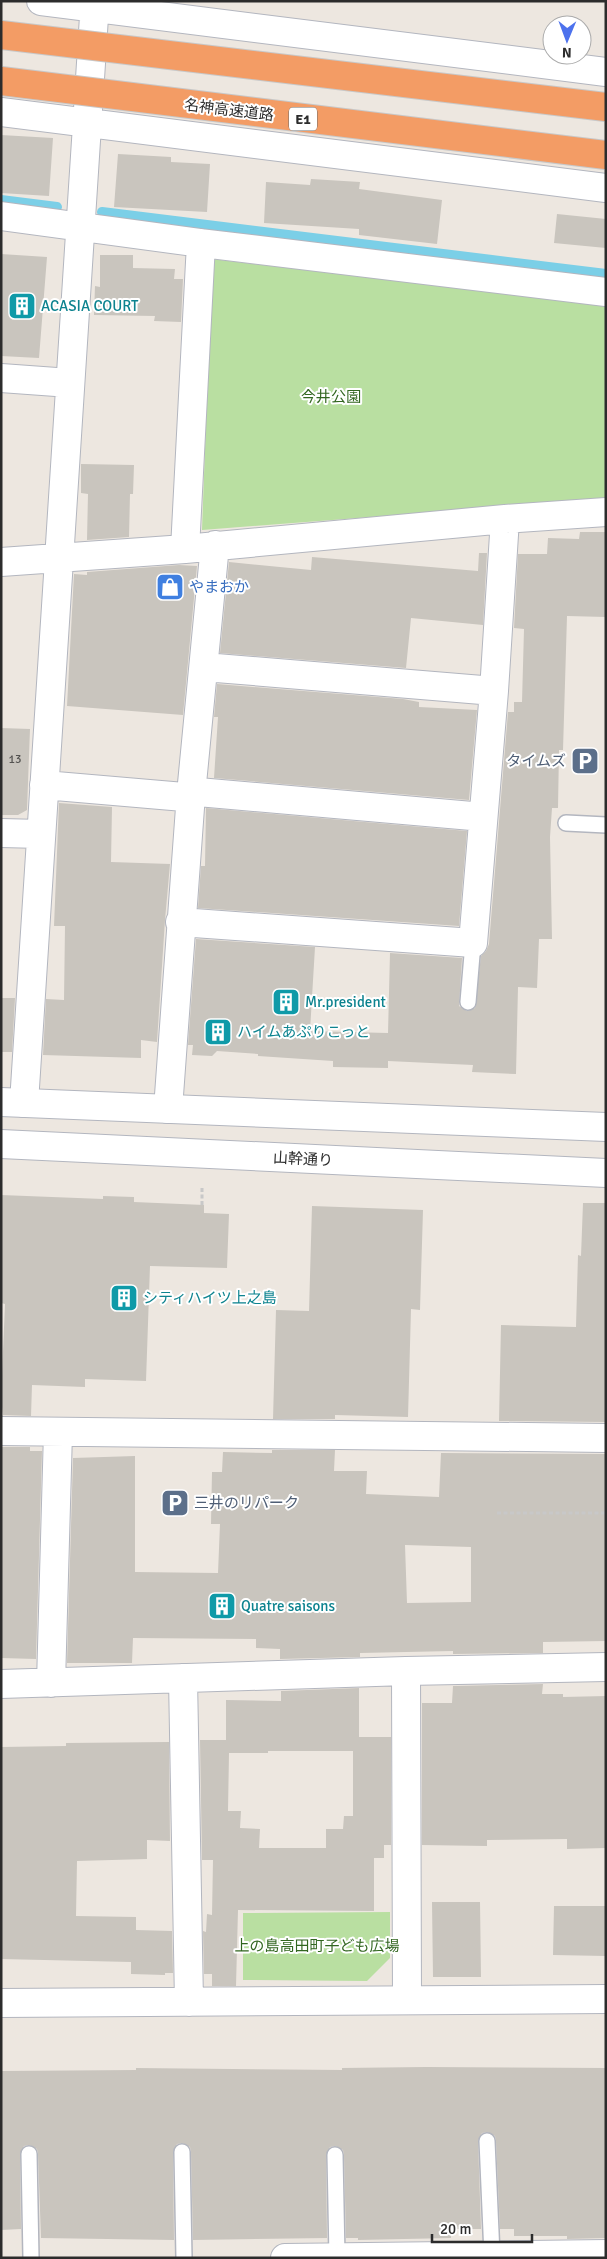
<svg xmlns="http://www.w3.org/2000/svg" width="607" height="2259" font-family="Signika,'Noto Sans JP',sans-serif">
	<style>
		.green { fill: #b9dfa1 }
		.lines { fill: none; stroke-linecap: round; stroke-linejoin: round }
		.stream { stroke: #7bcfe7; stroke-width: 10 }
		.building { fill: #c9c5be; fill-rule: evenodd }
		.lane-casing { stroke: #b3b6bf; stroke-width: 18 }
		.street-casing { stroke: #b3b6bf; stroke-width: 30 }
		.secondary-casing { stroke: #b3b6bf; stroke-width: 30 }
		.path { stroke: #c8c8c8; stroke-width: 3; stroke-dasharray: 4 2.5; stroke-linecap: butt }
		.lane { stroke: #fff; stroke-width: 15 }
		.street { stroke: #fff; stroke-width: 28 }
		.secondary { stroke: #fff; stroke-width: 28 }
		.highway-bridge-casing { stroke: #c8c8c8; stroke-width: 30; stroke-linecap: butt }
		.highway-bridge { stroke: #f39c65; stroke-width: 28 }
		.labels { text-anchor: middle; stroke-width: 4; stroke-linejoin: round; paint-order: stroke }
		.number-label { font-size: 12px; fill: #535250 }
		.shield { fill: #fff; stroke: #6b6b6b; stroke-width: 1 }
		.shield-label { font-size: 14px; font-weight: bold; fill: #2c2c2c }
		.street-label { font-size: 15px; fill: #2c2c2c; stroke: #fff }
		.culture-label { font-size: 15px; fill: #0d838f; stroke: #fff; text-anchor: start }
		.park-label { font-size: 15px; fill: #326620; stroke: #fff }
		.shop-label { font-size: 15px; fill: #366cbe; stroke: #fff; text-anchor: start }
		.service-label { font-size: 15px; fill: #4e5e75; stroke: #fff; text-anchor: end }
	</style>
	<rect width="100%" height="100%" fill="#ede7e0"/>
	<!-- green -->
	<path class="green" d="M212 259 606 305V499L202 530Z
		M390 1912V1958L367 1981 243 1980V1913Z"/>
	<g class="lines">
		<!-- stream -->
		<path class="stream" d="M1 200 57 207
			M102 212 606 274"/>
	</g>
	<!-- building -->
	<path class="building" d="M1 135 53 138 49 196 1 193Z
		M118 154 171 157V162L210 164 207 212 114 207Z
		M311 179 360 182 359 189 442 200 437 244 359 235V229L264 223 266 182 310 185Z
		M557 214 606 219V248L554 243Z
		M1 254 47 257 39 358 1 356Z
		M100 255H133V268L175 269 174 279H183L181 322 154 321 155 316 94 315 95 286 100 287Z
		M81 464 134 465 133 494H130L129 537 87 540 88 494 81 493Z
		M580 532H606V617L567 616 563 750H559L558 808H552L550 837 552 939H539L537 988 518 987 516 1074 472 1072 473 1065 388 1061V1068L333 1067V1061L258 1056V1054L217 1051 212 1056 192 1055 193 1045H188L196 939 315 947 310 1031 388 1033 390 953 462 958 459 1006 467 1011 475 1008 481 956 486 951 489 944 508 712H514V702H522L524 629 514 628 518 554H547L548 538 579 539Z
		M479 553H487L483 625 411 618 406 668 220 653 229 562 311 570 312 557 478 571Z
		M179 565 197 566 183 715 67 706 74 574 87 575V572Z
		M217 684 403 699 419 702V707L477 710 469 800 214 778 218 717H214Z
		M1 728 30 729 27 810 18 815H1Z
		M59 803 112 807 111 862 170 864 165 920 157 1042 141 1040V1058L43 1055 46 999 64 1000 65 926H54Z
		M206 808 467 831 459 926 198 908 201 866H205Z
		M1 998H15L12 1052H1Z
		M1 1195 103 1199V1196L134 1197V1202L204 1205V1213L229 1214 227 1268 150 1266 146 1381 85 1379V1387L32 1385 31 1416 3 1415 1 1399 5 1304 1 1303Z
		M583 1203H606V1422L499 1421 501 1325 576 1327 578 1255 581 1256Z
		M312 1206 423 1210 420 1310 411 1309 408 1417 335 1415V1419H273L276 1310 309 1311Z
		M2 1447H30V1451H42L36 1659 1 1658Z
		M272 1450H335L334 1471H367L366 1494 439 1497 441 1453 606 1454V1641L543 1642V1653L453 1654V1651L360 1653V1657L280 1659V1649L256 1648V1639L133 1638 132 1663H67L73 1458 135 1456V1572L218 1573 220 1524H211L212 1472H222L223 1452 272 1453ZM405 1545 471 1547V1602L407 1603Z
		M543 1684 542 1694H563V1697L606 1696V1848L567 1849V1839L487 1840V1846L422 1845V1703H452L453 1686Z
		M359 1688V1737H391V1845H384V1858H374V1911L238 1910 236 1986H212V1974H204L203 1931 206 1932 207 1914 212 1915 213 1860H202L200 1740H226V1700L281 1701V1691ZM268 1751H353V1816H344L343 1829H326V1848H259L260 1829 240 1828 241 1811H228L229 1753H268Z
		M169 1742 170 1841 147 1840V1859L77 1861 76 1916 136 1917V1930L172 1931 173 1973H165V1975L131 1974V1962L1 1959V1747L66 1746V1743Z
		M432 1902H480L481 1977H433Z
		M554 1906H606V1956L553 1955Z
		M426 2067 606 2068V2238L567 2239V2236H514V2229H500L496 2141 495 2136 487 2132 482 2133 478 2141 481 2229H451V2238L358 2240V2238H346L344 2155 343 2150 335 2146 330 2147 326 2155 327 2238 193 2240 191 2152 190 2147 182 2143 177 2144 173 2152 174 2240 41 2238 38 2154 37 2149 29 2145 24 2146 20 2154 21 2229 1 2230V2071L136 2070V2068L342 2070V2068Z"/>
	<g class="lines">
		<defs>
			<path id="lane" d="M566 823 606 825
				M468 1002 473 943
				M487 2141 492 2255
				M182 2152 184 2258
				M29 2154 31 2258
				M335 2155 337 2257"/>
			<path id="street" d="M41 1 606 72
				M1 112 606 188
				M1 216 201 243 606 292
				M1 378 70 383
				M185 549 201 243
				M1 562 185 549 505 519 606 512
				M204 667 494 691
				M44 785 184 797 198 792 472 816 482 819
				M1 833 41 834
				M180 922 473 943 494 691 505 519
				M24 1103 95 1
				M168 1109 191 794 215 545
				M1 1431 606 1438
				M406 1671 407 2000
				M183 1678 189 2002
				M51 1683 58 1432
				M1 1684 406 1671 606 1667
				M1 2003 606 1999
				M285 2258 606 2254"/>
			<path id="secondary" d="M1 1102 606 1127
				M1 1144 606 1173"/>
		</defs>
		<!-- lane casing -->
		<use href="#lane" class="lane-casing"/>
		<!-- street casing -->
		<use href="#street" class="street-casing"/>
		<!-- secondary casing -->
		<use href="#secondary" class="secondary-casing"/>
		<!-- path -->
		<path class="path" d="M202 1205V1186
			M497 1513H606"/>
		<!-- lane -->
		<use href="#lane" class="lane"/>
		<!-- street -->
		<use href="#street" class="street"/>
		<!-- secondary -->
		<use href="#secondary" class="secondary"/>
		<defs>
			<path id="highway-bridge" d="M1 35 606 107
				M1 81 606 155"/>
		</defs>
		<!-- highway-bridge casing -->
		<use href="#highway-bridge" class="highway-bridge-casing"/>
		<!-- highway-bridge -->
		<use href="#highway-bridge" class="highway-bridge"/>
	</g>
	<!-- icons -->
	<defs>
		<symbol id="building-square" viewBox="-11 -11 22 22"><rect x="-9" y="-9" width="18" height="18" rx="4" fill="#0f9aa8" stroke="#fff"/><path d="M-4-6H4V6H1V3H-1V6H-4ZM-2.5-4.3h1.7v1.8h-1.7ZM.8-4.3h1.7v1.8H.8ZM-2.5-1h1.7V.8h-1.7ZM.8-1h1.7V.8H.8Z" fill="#fff"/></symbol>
		<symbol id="shop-square" viewBox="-11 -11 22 22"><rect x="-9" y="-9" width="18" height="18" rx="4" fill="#3f7fe0" stroke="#fff"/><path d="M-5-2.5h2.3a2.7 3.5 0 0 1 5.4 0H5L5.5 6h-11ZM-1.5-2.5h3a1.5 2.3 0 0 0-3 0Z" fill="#fff"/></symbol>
		<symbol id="parking-square" viewBox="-11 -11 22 22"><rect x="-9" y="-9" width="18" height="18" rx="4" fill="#5c6f8a" stroke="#fff"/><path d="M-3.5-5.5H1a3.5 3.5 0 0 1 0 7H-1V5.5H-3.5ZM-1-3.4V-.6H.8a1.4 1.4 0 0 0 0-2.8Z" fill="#fff"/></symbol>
	</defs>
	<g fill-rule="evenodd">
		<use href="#building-square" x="6" y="290" width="32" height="32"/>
		<use href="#shop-square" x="154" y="571" width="32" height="32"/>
		<use href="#parking-square" x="569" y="745" width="32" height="32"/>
		<use href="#building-square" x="270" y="986" width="32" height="32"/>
		<use href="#building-square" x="202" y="1016" width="32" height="32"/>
		<use href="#building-square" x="108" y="1282" width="32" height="32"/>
		<use href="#parking-square" x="159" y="1487" width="32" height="32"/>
		<use href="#building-square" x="206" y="1590" width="32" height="32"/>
	</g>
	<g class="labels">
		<!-- number labels -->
		<g class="number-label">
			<text x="15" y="763">13</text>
		</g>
		<!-- shield labels -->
		<rect class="shield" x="289" y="107.5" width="28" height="23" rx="4"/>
		<g class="shield-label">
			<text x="303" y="124">E1</text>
		</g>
		<!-- street labels -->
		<g class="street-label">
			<text transform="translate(229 110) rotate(7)" y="5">名神高速道路</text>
			<text transform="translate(303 1159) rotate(3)" y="5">山幹通り</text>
		</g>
		<!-- culture labels -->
		<g class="culture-label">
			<text x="41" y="311">ACASIA COURT</text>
			<text x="305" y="1007">Mr.president</text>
			<text x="237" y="1037">ハイムあぷりこっと</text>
			<text x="143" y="1303">シティハイツ上之島</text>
			<text x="241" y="1611">Quatre saisons</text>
		</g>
		<!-- park labels -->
		<g class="park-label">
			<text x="331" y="402">今井公園</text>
			<text x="317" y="1951">上の島高田町子ども広場</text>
		</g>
		<!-- shop labels -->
		<g class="shop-label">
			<text x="189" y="592">やまおか</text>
		</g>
		<!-- service labels -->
		<g class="service-label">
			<text x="566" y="766">タイムズ</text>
			<text x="194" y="1508" text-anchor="start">三井のリパーク</text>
		</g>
	</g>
	<!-- border -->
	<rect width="607" height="2259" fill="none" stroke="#2c2c2c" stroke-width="5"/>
	<!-- north arrow -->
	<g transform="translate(567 40) rotate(181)"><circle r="24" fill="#ffffff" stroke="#ababab"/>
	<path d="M0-4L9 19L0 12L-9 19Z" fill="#4d72ed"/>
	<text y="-8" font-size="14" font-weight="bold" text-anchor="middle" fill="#2c2c2c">N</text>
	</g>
	<!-- scale -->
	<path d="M432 2234v8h100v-8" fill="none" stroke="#2c2c2c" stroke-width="2.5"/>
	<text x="440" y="2234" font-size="15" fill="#2c2c2c" stroke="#ffffff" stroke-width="4" paint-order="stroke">20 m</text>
</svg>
